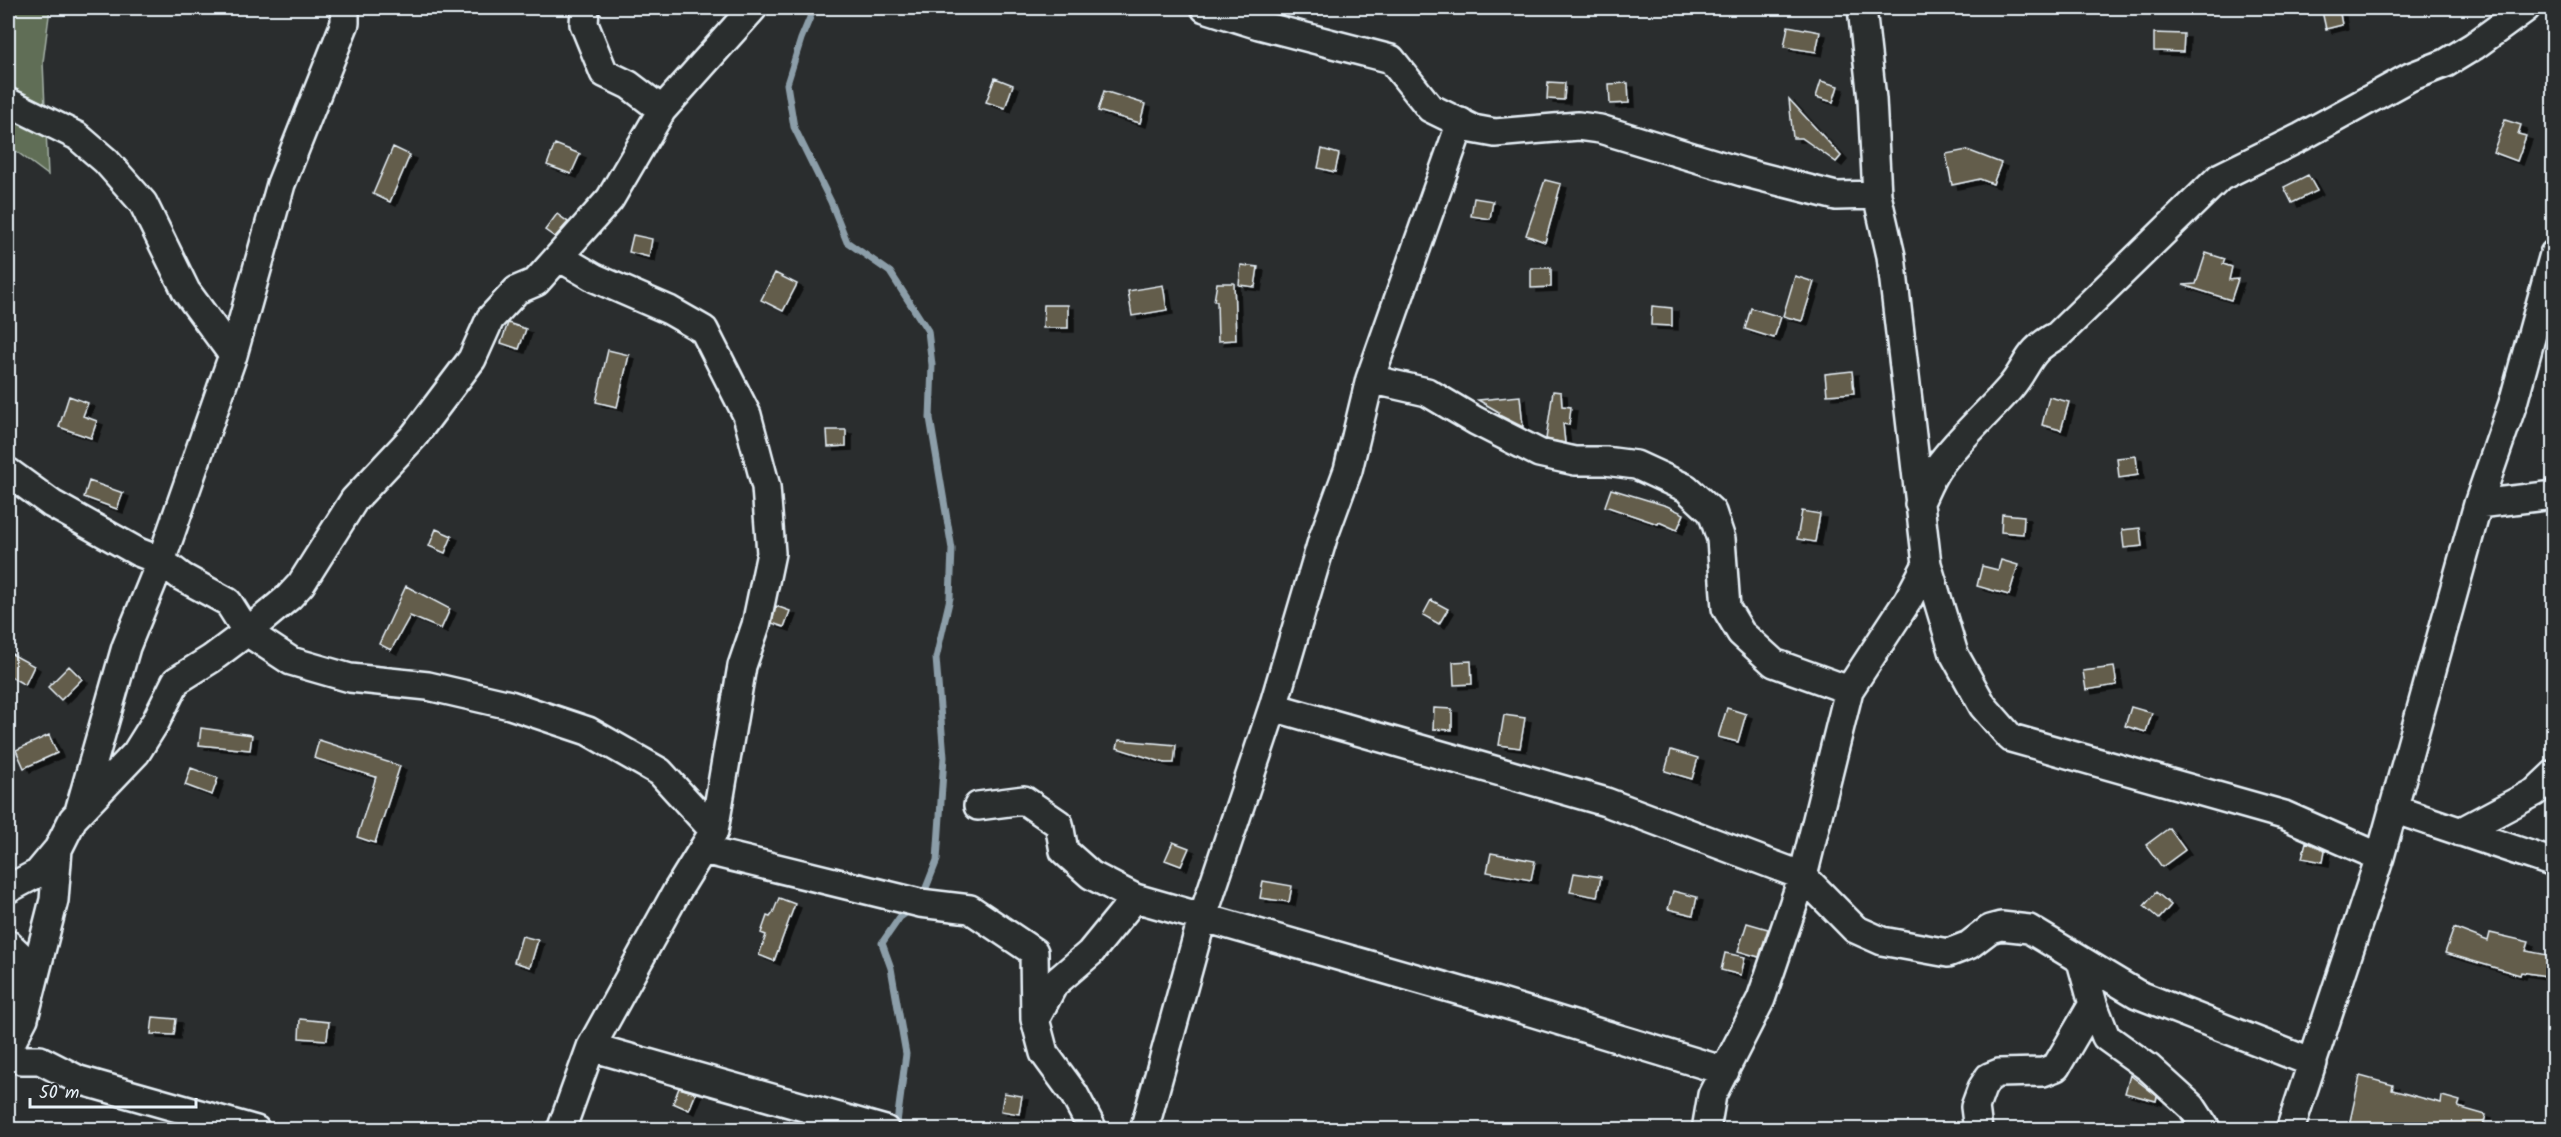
<svg xmlns="http://www.w3.org/2000/svg" width="2561" height="1137" font-family="Kalam,sans-serif">
	<style>
		.green { fill: #616e56; stroke: #a4b0a7; stroke-width: 1.5 }
		.lines { fill: none; stroke-linecap: round; stroke-linejoin: round }
		.stream { stroke: #8c9ea9; stroke-width: 7 }
		.building { fill: #635d4c; stroke: #e8f1f8; stroke-width: 1.5; filter: url(#shadow) }
		.minor-casing { stroke: #e8f1f8; stroke-width: 32 }
		.minor { stroke: #2a2d2e; stroke-width: 27 }
	</style>
	<defs>
		<filter id="shadow"><feDropShadow dx="6" dy="4" stdDeviation="0" flood-color="#0009"/></filter>
	</defs>
	<rect width="100%" height="100%" fill="#2a2d2e"/>
	<filter id="ink" filterUnits="userSpaceOnUse"><feTurbulence type="fractalNoise" baseFrequency=".0167" numOctaves="2"/><feDisplacementMap in="SourceGraphic" scale="12" xChannelSelector="R" yChannelSelector="G"/><feConvolveMatrix kernelMatrix="1 2 1 2 8 2 1 2 1" color-interpolation-filters="sRGB"/></filter>
	<g filter="url(#ink)">
		<!-- green -->
		<path class="green" d="M8 8H50L43 62 48 175 8 145Z"/>
		<g class="lines">
			<!-- stream -->
			<path class="stream" d="M814 8 801 39 787 84 794 127 831 202 847 242 890 272 928 331 932 365 930 418 952 549 950 598 936 658 944 757 937 860 922 898
				M896 1130 906 1054 891 968 882 943 900 917 913 908"/>
		</g>
		<!-- building -->
		<path class="building" d="M2339 8 2342 25 2326 29 2322 11Z
			M1788 26 1820 32 1816 52 1784 47Z
			M2154 33 2184 34 2183 52 2154 51Z
			M995 78 1013 85 1005 108 986 102Z
			M1821 81 1838 86 1833 102 1816 97Z
			M1548 82 1565 83 1564 100 1547 99Z
			M1628 83 1629 103 1610 104 1609 84Z
			M1104 91 1145 104 1140 123 1098 111Z
			M1789 99 1841 156 1836 162 1802 138H1793Z
			M2505 120 2521 125 2518 134 2526 136 2517 161 2493 152Z
			M555 144 580 154 571 174 547 165Z
			M393 147 410 155 390 202 373 194Z
			M1322 149 1339 154 1335 172 1318 168Z
			M1967 150 2001 163 1993 184 1980 179 1952 185 1946 154Z
			M2308 175 2317 191 2292 203 2284 187Z
			M1545 180 1561 184 1545 242 1526 235Z
			M1474 198 1493 201 1490 219 1471 216Z
			M557 214 568 222 555 237 545 230Z
			M633 235 652 239 649 257 629 252Z
			M2206 253 2225 259 2223 264 2232 267 2229 280 2238 279 2231 300 2183 285 2196 284Z
			M1241 265 1258 267 1255 287 1239 285Z
			M1531 268H1551V287L1531 288Z
			M775 273 797 284 783 311 761 300Z
			M1795 276 1814 282 1802 321 1783 316Z
			M1217 283H1234L1236 340 1218 341 1217 301H1214Z
			M1163 285 1167 310 1132 316 1128 291Z
			M1044 305H1068V328H1043Z
			M1652 306 1672 308V326L1651 325Z
			M1751 308 1781 317 1774 338 1745 329Z
			M508 323 526 329 519 349 501 343Z
			M608 350 629 355 617 407 596 402Z
			M1852 371 1854 393 1827 395 1825 374Z
			M1553 391 1561 392 1562 406 1571 407 1569 425 1563 424 1565 443 1546 439Z
			M69 396 88 403 83 416 97 421 91 438 59 427Z
			M1520 396 1523 427 1499 415V412L1478 400Z
			M2049 397 2069 402 2061 430 2042 425Z
			M827 430H846V446L828 447Z
			M2136 456 2138 475 2119 478 2117 458Z
			M89 481 123 493 117 509 84 497Z
			M1611 489 1667 506 1684 514 1677 530 1659 522 1658 524 1605 506Z
			M1802 511 1820 514 1815 542 1797 539Z
			M2002 514 2024 516 2023 534 2001 532Z
			M2140 528 2142 546 2124 548 2122 530Z
			M436 529 452 536 445 553 429 546Z
			M2001 560 2018 565 2009 595 1977 586 1982 566 1998 570Z
			M406 586 450 609 441 629 410 616 391 650 379 644Z
			M1431 600 1448 609 1439 624 1423 615Z
			M776 606 790 611 784 627 772 623Z
			M8 652 34 666 25 685 8 675Z
			M1471 661 1472 684 1454 685 1453 662Z
			M69 666 82 679 61 700 48 687Z
			M2114 667 2117 685 2086 690 2083 671Z
			M2131 707 2152 713 2146 732 2125 726Z
			M1434 708 1452 709V730L1433 729Z
			M1727 708 1746 714 1738 742 1718 737Z
			M1504 715 1525 718 1520 748 1499 745Z
			M201 728 252 735 250 750 199 745Z
			M49 735 57 753 24 768 16 750Z
			M319 740 400 766 375 843 357 837 376 777 314 758Z
			M1119 740 1176 745 1174 763H1165L1117 748Z
			M1671 750 1698 758 1692 779 1665 771Z
			M191 768 218 778 212 795 185 785Z
			M2169 828 2185 850 2162 867 2146 845Z
			M1173 842 1189 848 1181 866 1165 860Z
			M2306 842 2325 850 2323 862 2302 858Z
			M1491 853 1535 861 1531 880 1487 872Z
			M1574 873 1601 877 1597 897 1570 892Z
			M1263 881 1292 886 1289 902 1260 898Z
			M1673 891 1697 897 1693 915 1668 909Z
			M2156 892 2171 905 2159 919 2144 906Z
			M779 898 795 904 774 961 759 955 766 935 761 933 767 916 770 917 773 913Z
			M1747 923 1768 929 1759 957 1738 951Z
			M2454 928 2488 941 2490 933 2529 942 2526 951 2553 956V977L2521 972 2520 975 2445 953Z
			M522 936 538 940 530 967 514 962Z
			M1725 953 1745 957 1741 975 1721 970Z
			M153 1017 176 1019 174 1035 151 1034Z
			M300 1019 329 1022 327 1040 299 1038Z
			M2130 1075 2157 1096 2156 1101 2125 1093Z
			M2360 1076 2393 1085 2392 1090 2441 1103 2442 1096 2460 1101 2458 1107 2486 1115 2482 1130H2348Z
			M679 1088 696 1093 689 1110 673 1103Z
			M1004 1093 1022 1096 1019 1114 1001 1111Z"/>
		<g class="lines">
			<defs>
				<path id="minor" d="M585 8 584 24 604 73 629 85 662 110
					M1205 8 1259 25 1391 59 1430 108 1473 129 1495 133 1578 126 1600 129 1742 172 1836 196 1877 195
					M1862 8 1872 99 1877 195 1891 256 1927 564 1954 654 1983 706 2011 738 2284 815 2380 857
					M8 102 77 136 106 161 143 203 186 291 233 355
					M559 257 595 278 669 310 704 330 747 415 766 487 771 553 756 625 742 666 714 831 677 891 591 1047 561 1130
					M1370 379 1427 392 1476 421 1539 453 1575 461H1605L1636 465 1686 488 1712 512 1721 539 1726 608 1741 633 1774 663 1849 690
					M8 472 52 504 138 552 161 561 182 577 228 602 247 632 291 661 350 678 428 686 510 705 588 731 660 772 714 831
					M1919 504C1925 492 1930 478 1938 467 1959 438 1986 415 2009 389 2030 365 2025 352 2058 335L2220 177 2301 137 2410 77 2446 63 2474 46 2526 8
					M2478 504 2554 495
					M1273 707 1606 802 1803 876 1855 929 1882 941 1948 953 1969 945 1990 929 2001 926 2029 929 2137 994 2313 1063
					M978 806 1024 800 1059 824 1064 851 1091 875 1135 898 1478 996 1725 1071
					M80 808 126 647 161 561 233 355 281 184 345 23V8
					M2393 809 2554 863
					M2460 832 2535 792 2554 774
					M703 850 920 903 970 909 1034 952 1035 1019 1044 1053 1074 1094 1093 1130
					M8 889 38 873 58 849 73 819 136 753 156 721 176 681 211 659 247 632 289 597 301 584 354 500 414 436 472 359 490 319 517 290 536 282 610 199 662 110 753 8
					M8 944 29 964 27 987
					M2081 961 2093 1004 2106 1037 2149 1068 2192 1107 2207 1130
					M1037 1016 1054 984 1090 953 1135 898
					M591 1047 885 1130
					M8 1049 24 1018 54 900 58 849
					M21 1060H40L79 1080 256 1130
					M1144 1130 1202 919 1273 707 1323 538 1348 470 1370 379 1461 122
					M1706 1130 1712 1095 1761 999 1803 876 1849 690 1908 600 1927 564
					M1978 1130 1975 1107 1982 1088 1989 1077 1999 1073 2043 1072 2056 1067 2093 1004
					M2290 1130 2380 857 2478 504 2513 403 2554 254"/>
			</defs>
			<!-- minor casing -->
			<use href="#minor" class="minor-casing"/>
			<!-- minor -->
			<use href="#minor" class="minor"/>
		</g>
	</g>
	<!-- margin -->
	<rect width="2561" height="1137" fill="none" stroke="#2a2d2e" stroke-width="30"/>
	<rect x="15" y="15" width="2531" height="1107" fill="none" stroke="#e8f1f8" stroke-width="2" filter="url(#ink)"/>
	<!-- scale -->
	<path d="M30 1098v9h166v-9" fill="none" stroke="#e8f1f8" stroke-width="3"/>
	<text x="39" y="1098" font-size="18" fill="#e8f1f8" stroke="#2a2d2e" stroke-width="4.5" paint-order="stroke">50 m</text>
</svg>
